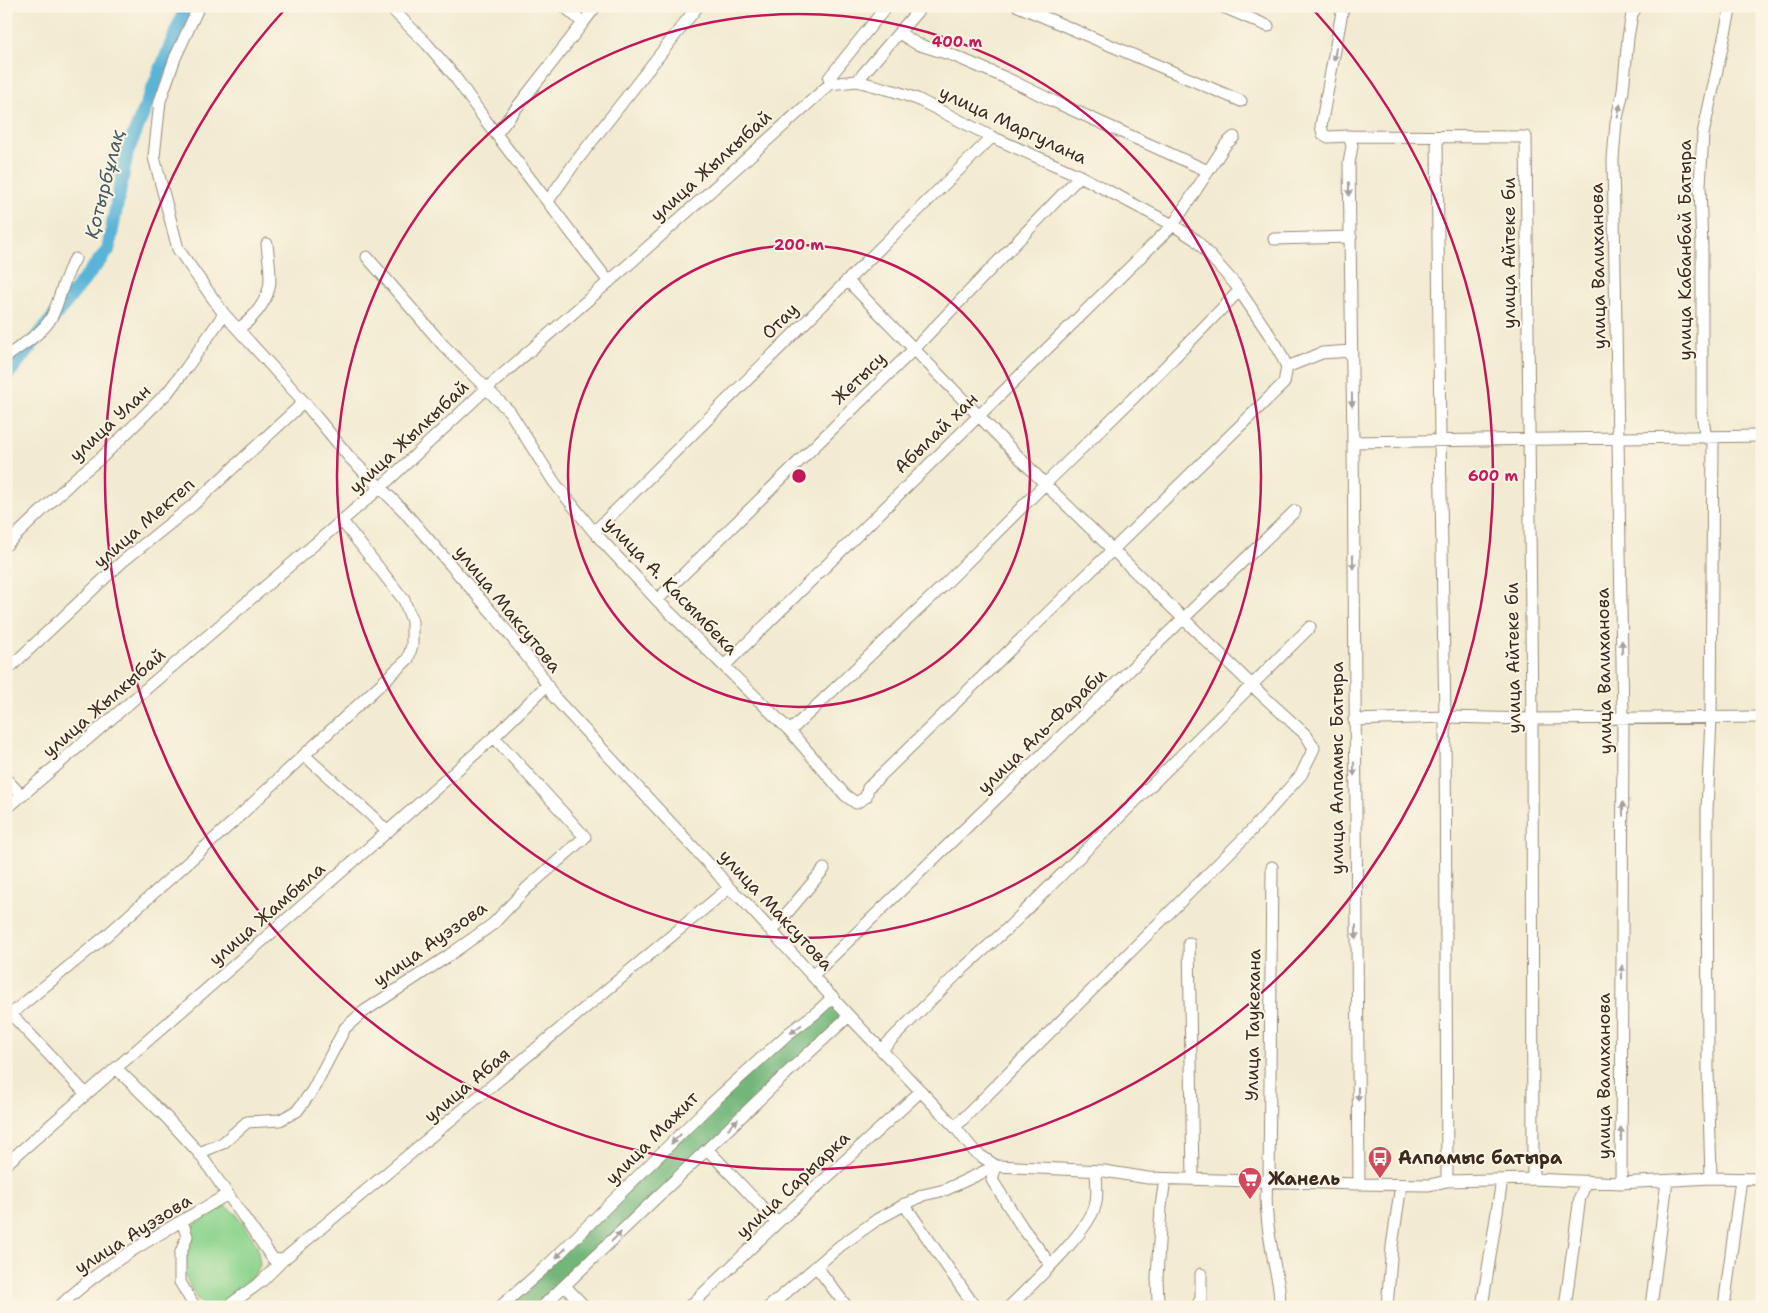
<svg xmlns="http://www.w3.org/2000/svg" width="1768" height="1313" font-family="'Shantell Sans',sans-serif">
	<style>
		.green { fill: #8ed48e; stroke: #647f56 }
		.forest { fill: #72b679; stroke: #56704c }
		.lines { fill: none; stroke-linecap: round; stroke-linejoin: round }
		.river { stroke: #5ab4d7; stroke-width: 14 }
		.minor-casing { stroke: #968a78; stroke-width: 13 }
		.minor { stroke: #fff; stroke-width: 11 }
		.oneway { fill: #a79f9a }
		.ring { fill: none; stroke: #c2185b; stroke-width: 2.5 }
		.labels { text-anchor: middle; stroke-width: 4; stroke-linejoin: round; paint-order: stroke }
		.street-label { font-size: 18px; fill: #3b2a1e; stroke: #fcf5e5 }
		.poi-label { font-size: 18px; font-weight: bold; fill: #3b2a1e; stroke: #fcf5e5; text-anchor: start }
		.water-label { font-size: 19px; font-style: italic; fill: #465a5f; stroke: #fcf5e5 }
		.centre { fill: #c2185b; stroke: #fcf5e5; stroke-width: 2.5 }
		.ring-label { font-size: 15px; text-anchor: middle; font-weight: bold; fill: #c2185b; stroke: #fcf5e5; stroke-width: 4; stroke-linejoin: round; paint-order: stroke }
	</style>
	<rect width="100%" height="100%" fill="#fcf5e5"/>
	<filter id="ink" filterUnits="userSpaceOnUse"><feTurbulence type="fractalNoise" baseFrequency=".02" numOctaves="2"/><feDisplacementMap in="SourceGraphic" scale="10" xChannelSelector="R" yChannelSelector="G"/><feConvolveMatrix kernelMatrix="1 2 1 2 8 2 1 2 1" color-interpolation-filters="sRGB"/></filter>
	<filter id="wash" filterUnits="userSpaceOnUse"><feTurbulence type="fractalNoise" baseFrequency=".0096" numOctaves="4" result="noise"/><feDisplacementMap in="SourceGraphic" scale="20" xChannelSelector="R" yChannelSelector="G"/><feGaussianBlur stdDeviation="1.12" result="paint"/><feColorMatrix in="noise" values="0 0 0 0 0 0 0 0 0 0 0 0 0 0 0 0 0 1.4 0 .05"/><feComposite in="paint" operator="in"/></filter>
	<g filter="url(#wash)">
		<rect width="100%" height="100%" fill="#f2ebd1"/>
		<!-- green -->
		<path class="green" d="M222 1203 237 1215 257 1245 260 1265 251 1280 219 1307H205L197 1299 184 1274V1260L192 1241V1227Z"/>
		<!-- forest -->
		<path class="forest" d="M839 1000 850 1014 544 1307H497L790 1033Z"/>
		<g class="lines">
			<!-- river -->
			<path class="river" d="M6 376 108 250 127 152 187 6"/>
		</g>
	</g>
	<g filter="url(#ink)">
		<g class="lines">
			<defs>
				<path id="minor" d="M199 6 175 58 160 101 154 157 178 249 224 314 304 402 350 458 402 509 494 615 540 673 554 697 718 874 729 888 743 900 849 1016 955 1127 975 1152 996 1166
					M389 6 427 44 453 74 486 121 609 282
					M564 6 583 23 596 6
					M1018 6 1241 101
					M1221 6 1268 26
					M1345 6 1342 12 1321 126 1323 134 1328 137 1349 136 1352 146 1349 164 1353 442 1359 1184
					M899 33 917 44 952 55 1006 78 1053 101 1208 171
					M857 81 922 6
					M830 84 829 78 887 6
					M496 134 583 23
					M1349 136 1526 137 1532 719 1533 1179
					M1437 137 1440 440 1445 717 1447 1181
					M548 201 574 164 698 6
					M1274 239 1351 237
					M367 257 443 345 510 412 554 482 594 532 657 600 790 731 845 795 856 803 866 797 868 788 1284 383 1287 367 1277 346 1235 284 1196 240 1173 225 1080 176 992 137 917 99 894 91 857 81 830 84
					M847 280 1045 484 1261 694 1306 735 1314 748 1301 775 1249 833 955 1127
					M239 328C252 320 265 304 269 288 272 277 268 256 267 244
					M6 357C20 346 42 334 51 318 61 299 63 277 75 259
					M1287 367 1322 353 1351 351
					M1706 438 1702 414V250L1700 185 1703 134 1731 6
					M1353 442 1762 436
					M594 532 992 137
					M6 545 77 477 101 458 168 392 187 367 224 314
					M657 600 913 350 1080 176
					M724 666 1173 225 1226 144 1234 137
					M6 671 122 562 193 505 304 402
					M1354 720 1445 717 1532 719 1762 717
					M790 731 942 587 1045 484 1162 370 1239 291
					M304 755 373 817 387 832
					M6 779 22 796
					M6 809 380 488 486 389 628 265 830 84
					M772 931 824 869
					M1189 943 1193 1179
					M813 975 1295 511
					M882 1049 956 975 1009 927 1310 627
					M116 1068 167 1118 199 1153 273 1259 283 1260
					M86 1094 11 1014 107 935 233 822 304 755 408 659 412 645V621L404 600 342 521
					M707 1149 777 1223
					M199 1153 223 1143 247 1122 280 1120 297 1111 312 1091 345 1028 363 1012 448 956 493 924 526 889 585 837 494 737
					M6 1164 387 832 494 737 547 685
					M996 1166 992 1180 1022 1227 1051 1265
					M1711 1178 1708 1071 1707 811 1711 717 1713 438
					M1267 1182C1264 1211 1270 1240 1275 1268 1278 1282 1281 1293 1279 1307
					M1269 1183 1272 867
					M1621 1183 1623 718 1613 159 1616 123 1623 91 1628 38 1632 14 1637 6
					M904 1204 975 1307
					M182 1221 187 1236 180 1255V1282L195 1307
					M816 1266 847 1307
					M565 1286 585 1307
					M59 1307C107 1260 171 1228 228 1194
					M227 1307 262 1281 283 1260 321 1228 729 888
					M500 1307 549 1264 712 1103 789 1033 817 1012 833 997
					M542 1307 789 1071 849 1016
					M689 1307 777 1223 921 1091
					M769 1307 840 1246 878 1219 923 1195 945 1190 996 1166 1104 1171 1148 1178 1359 1184 1429 1185 1447 1181 1533 1179 1621 1183 1711 1178 1762 1179
					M1009 1307C1030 1286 1093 1228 1096 1202 1098 1192 1096 1181 1096 1171
					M1162 1307 1158 1301 1157 1278 1161 1207 1165 1179
					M1196 1307 1201 1299V1274
					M1387 1307 1392 1246 1401 1185
					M1482 1307 1502 1180
					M1565 1307 1580 1197 1587 1181
					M1651 1307 1667 1181
					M1724 1307 1741 1179"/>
			</defs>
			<!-- minor casing -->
			<use href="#minor" class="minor-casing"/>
			<!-- minor -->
			<use href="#minor" class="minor"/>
		</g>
		<!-- one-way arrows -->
		<defs><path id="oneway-solid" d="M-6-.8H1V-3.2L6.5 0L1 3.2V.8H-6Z" transform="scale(1.25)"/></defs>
		<g class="oneway">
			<use href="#oneway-solid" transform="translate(1335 54) rotate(99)"/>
			<use href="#oneway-solid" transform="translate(1619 111) rotate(-79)"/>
			<use href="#oneway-solid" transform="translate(1349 189) rotate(89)"/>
			<use href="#oneway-solid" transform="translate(1352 400) rotate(89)"/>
			<use href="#oneway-solid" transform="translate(1353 562) rotate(90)"/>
			<use href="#oneway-solid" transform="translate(1622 647) rotate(-91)"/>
			<use href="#oneway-solid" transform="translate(1354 769) rotate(89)"/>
			<use href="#oneway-solid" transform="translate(1623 809) rotate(-90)"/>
			<use href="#oneway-solid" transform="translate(1356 932) rotate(89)"/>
			<use href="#oneway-solid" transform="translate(1622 972) rotate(-90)"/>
			<use href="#oneway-solid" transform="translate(796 1029) rotate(143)"/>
			<use href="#oneway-solid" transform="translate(1358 1094) rotate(89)"/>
			<use href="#oneway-solid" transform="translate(733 1124) rotate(-44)"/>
			<use href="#oneway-solid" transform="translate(1621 1134) rotate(-90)"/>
			<use href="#oneway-solid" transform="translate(676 1139) rotate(135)"/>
			<use href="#oneway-solid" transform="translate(616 1237) rotate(-44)"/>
			<use href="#oneway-solid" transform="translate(561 1253) rotate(135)"/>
		</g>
	</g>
	<!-- distance rings -->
	<g class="ring">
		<circle cx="799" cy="476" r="231"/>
		<circle cx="799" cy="476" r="462"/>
		<path d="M1311 7A694 694 0 1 1 287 7"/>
	</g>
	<!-- icons -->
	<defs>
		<symbol id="bus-pin" viewBox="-11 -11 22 30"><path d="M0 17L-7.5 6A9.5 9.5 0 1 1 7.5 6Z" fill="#d1495b" stroke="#fcf5e5"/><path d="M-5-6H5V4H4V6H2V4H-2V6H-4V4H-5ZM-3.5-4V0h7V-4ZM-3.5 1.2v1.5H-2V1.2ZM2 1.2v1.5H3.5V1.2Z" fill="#fff"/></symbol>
		<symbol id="supermarket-pin" viewBox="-11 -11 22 30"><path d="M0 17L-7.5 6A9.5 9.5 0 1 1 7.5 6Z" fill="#d1495b" stroke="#fcf5e5"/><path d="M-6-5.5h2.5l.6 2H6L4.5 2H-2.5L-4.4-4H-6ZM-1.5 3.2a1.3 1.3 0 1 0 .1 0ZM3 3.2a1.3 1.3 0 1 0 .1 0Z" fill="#fff"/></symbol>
	</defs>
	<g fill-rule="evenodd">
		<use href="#bus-pin" x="1366" y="1144" width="28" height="38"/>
		<use href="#supermarket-pin" x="1236" y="1165" width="28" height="38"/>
	</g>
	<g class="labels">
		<!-- street labels -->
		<g class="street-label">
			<text transform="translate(1013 125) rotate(25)" y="6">улица Маргулана</text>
			<text transform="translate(711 166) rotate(-42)" y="6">улица Жылкыбай</text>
			<text transform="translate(1685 250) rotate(-90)" y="6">улица Кабанбай Батыра</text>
			<text transform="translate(1509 253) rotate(-90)" y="6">улица Айтеке би</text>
			<text transform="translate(1598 266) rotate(-91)" y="6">улица Валиханова</text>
			<text transform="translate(780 321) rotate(-45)" y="6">Отау</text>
			<text transform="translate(859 378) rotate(-44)" y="6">Жетысу</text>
			<text transform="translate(110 423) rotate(-43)" y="6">улица Улан</text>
			<text transform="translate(936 433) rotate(-44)" y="6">Абылай хан</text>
			<text transform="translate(409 437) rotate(-43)" y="6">улица Жылкыбай</text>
			<text transform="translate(144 523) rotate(-41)" y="6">улица Мектеп</text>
			<text transform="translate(671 586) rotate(46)" y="6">улица А. Касымбека</text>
			<text transform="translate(508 609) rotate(51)" y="6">улица Максутова</text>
			<text transform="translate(1513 658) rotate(-91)" y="6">улица Айтеке би</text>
			<text transform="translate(1604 671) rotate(-91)" y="6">улица Валиханова</text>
			<text transform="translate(104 703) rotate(-41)" y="6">улица Жылкыбай</text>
			<text transform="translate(1042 731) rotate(-44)" y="6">улица Аль-Фараби</text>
			<text transform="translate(1337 768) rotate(-90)" y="6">улица Алпамыс Батыра</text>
			<text transform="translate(776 910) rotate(47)" y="6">улица Максутова</text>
			<text transform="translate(267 914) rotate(-41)" y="6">улица Жамбыла</text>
			<text transform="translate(430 944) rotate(-35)" y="6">улица Ауэзова</text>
			<text transform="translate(1253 1025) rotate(-89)" y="6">Улица Таукехана</text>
			<text transform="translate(1604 1076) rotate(-90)" y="6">улица Валиханова</text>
			<text transform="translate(467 1085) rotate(-40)" y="6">улица Абая</text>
			<text transform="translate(652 1138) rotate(-45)" y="6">улица Мажит</text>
			<text transform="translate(793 1185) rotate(-43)" y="6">улица Сарыарка</text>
			<text transform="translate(133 1234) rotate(-32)" y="6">улица Ауэзова</text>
		</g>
		<!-- poi labels -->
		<g class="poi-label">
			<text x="1398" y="1164">Алпамыс батыра</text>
			<text x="1268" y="1185">Жанель</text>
		</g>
		<!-- water labels -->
		<g class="water-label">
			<text transform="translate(104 184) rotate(-76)" y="7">Қотырбұлақ</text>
		</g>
	</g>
	<circle cx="799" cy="476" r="8" class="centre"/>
	<g class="ring-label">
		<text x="957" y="47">400 m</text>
		<text x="799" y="250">200 m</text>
		<text x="1493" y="481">600 m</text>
	</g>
	<!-- margin -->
	<rect width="1768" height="1313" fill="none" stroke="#fcf5e5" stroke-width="25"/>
</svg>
